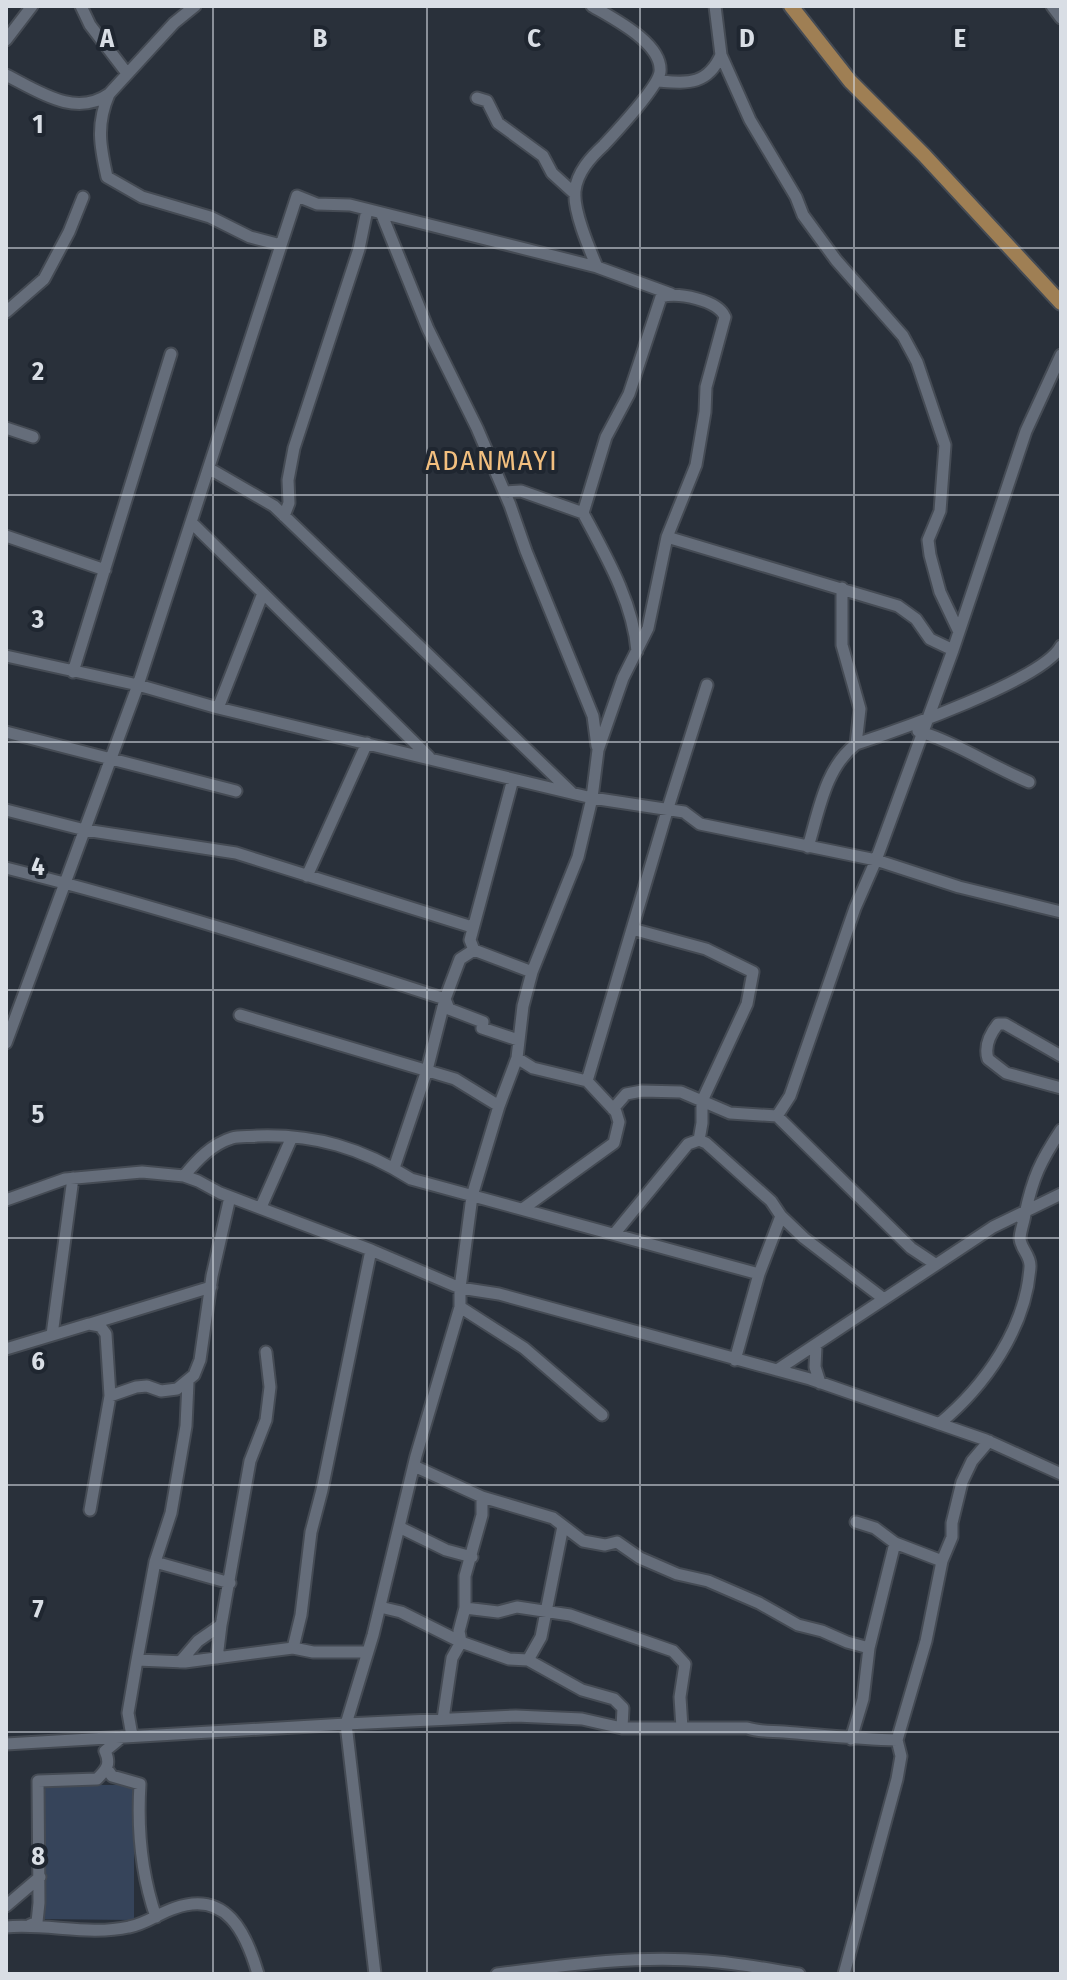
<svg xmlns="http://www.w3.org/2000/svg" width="1067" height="1980" font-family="'Fira Sans Condensed',sans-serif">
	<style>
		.green { fill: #36445a }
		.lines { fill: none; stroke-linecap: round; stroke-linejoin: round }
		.minor-casing { stroke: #454b54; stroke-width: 15 }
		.major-casing { stroke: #454b54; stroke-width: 18 }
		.minor { stroke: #656d7a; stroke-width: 11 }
		.major { stroke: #9f7f54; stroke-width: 14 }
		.grid { fill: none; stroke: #d9dee5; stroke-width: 2; stroke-opacity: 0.55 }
		.labels { text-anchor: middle; stroke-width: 8; stroke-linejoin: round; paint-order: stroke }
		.quarter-label { font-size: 28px; letter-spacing: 2px; fill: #f2bf7f; stroke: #1f2630 }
		.grid-label { font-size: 26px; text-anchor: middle; font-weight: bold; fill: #d9dee5; stroke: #1f2630; stroke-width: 8; stroke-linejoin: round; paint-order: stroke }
	</style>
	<rect width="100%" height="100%" fill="#29303a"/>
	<!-- green -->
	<path class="green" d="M44 1785H134V1920L43 1919Z"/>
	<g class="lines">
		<defs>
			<path id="minor" d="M81 6 90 25 126 72
				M592 6C612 18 663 43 660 72 658 87 616 132 604 145 591 157 577 172 575 191 573 211 589 248 597 267
				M715 6 721 55 750 120 796 197 803 215 836 260 903 336 917 362 945 445 940 511 928 540 930 555 940 592 959 632
				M1052 6 1061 18
				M6 40 32 6
				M6 75C38 91 75 118 109 94L174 23 195 6
				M657 81C687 83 707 86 721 55
				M109 94C96 124 100 146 107 177L142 197 210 217 250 237 281 245
				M477 98 487 101 498 123 543 156 552 173 575 194
				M382 215 428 329 477 428 510 505 526 551 593 716 597 746
				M6 312 44 279 69 232 83 197
				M6 428 33 437
				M210 469 274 506 572 793
				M504 492 521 491 583 513
				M284 516 289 503 288 480 294 448 359 249 367 210
				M191 522 429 757
				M6 536 105 570
				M667 537 898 606 916 619 930 639 953 650
				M842 588V645L860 709 856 744
				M637 651C633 602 606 556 583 513L606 437 629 394 661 297C678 292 718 300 725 317L706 387 705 412 696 465 667 537 648 628 623 678 598 750 592 798 578 857 532 972 523 1006 517 1058 499 1106 472 1196 460 1288V1307L416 1456 373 1635 346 1724 516 1716 582 1719 622 1728H747C760 1732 771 1731 784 1732 822 1735 859 1739 897 1740L901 1756 897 1779 844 1974
				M6 656 138 685 218 708 592 798 684 812 700 824 876 860 959 887 1061 912
				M73 672 171 354
				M218 708 263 593
				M918 731C957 743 991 766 1029 782
				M6 732 236 791
				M513 779 470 940 474 950 532 972
				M6 810 85 830 236 853 472 927
				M808 847C819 811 825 768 856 744 896 731 1043 680 1061 646
				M6 868C154 905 300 952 445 999L449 1009 483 1022 482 1028 518 1040
				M307 876 367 743
				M632 929 706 949 753 972 747 1004 702 1101V1123L699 1140
				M240 1015 455 1079 499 1106
				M6 1043 138 685 297 196 317 204 350 205 597 267 671 294
				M1061 1056 1005 1024H998C990 1034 984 1046 988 1059L1006 1073 1061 1088
				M517 1058 533 1068 587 1081 616 1112 619 1122 614 1143 524 1208
				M587 1081 667 811 707 685
				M613 1109 626 1094 642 1091 681 1092 730 1113 777 1116 911 1248 935 1264
				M777 1116 790 1096 855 908 876 860 953 650 1026 431 1061 355
				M394 1168 427 1070 445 999 460 959 474 950
				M184 1176C197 1160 212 1144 232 1138 239 1136 249 1137 257 1136 315 1134 362 1148 411 1179L759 1274
				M6 1200 65 1179 142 1172 184 1176 198 1181 220 1193 371 1250 460 1288 499 1294 810 1379 986 1440 1061 1474
				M261 1207 292 1137
				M615 1233 688 1144 699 1140 706 1143 771 1201 781 1216 804 1238 884 1299
				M460 1307 524 1348 602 1415
				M90 1324 211 1287
				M52 1335 73 1178
				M816 1346 815 1367 820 1383
				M6 1349 89 1324 100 1326 106 1334 110 1396 90 1510
				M735 1360 759 1274 781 1216
				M777 1370 993 1227 1061 1194
				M188 1382 186 1426 171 1513 155 1562 137 1660 185 1662 293 1648
				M110 1396 136 1387 147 1386 161 1391 177 1389 194 1375 200 1360 212 1276 230 1197
				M939 1424C985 1386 1026 1328 1030 1267 1031 1256 1021 1249 1020 1239 1020 1232 1024 1222 1025 1214 1033 1177 1040 1162 1061 1130
				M414 1466 482 1497 553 1518 583 1541 605 1545 617 1542 640 1558 677 1574 708 1581 759 1603 798 1625 822 1631 847 1642 869 1648
				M856 1522 875 1528 895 1543 942 1561
				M563 1526 541 1637 528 1660 582 1690 614 1699 623 1708 622 1728
				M399 1527 446 1550 472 1557
				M155 1562 230 1583
				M380 1607 401 1612 461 1642 509 1659 528 1660
				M465 1608 498 1612 517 1607 570 1615 673 1651 685 1664 680 1697 682 1728
				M367 1652H313L293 1648 301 1615 311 1532 322 1490 371 1250
				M217 1658 221 1625
				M180 1662 198 1641 221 1625 222 1620 250 1461 266 1420 270 1387 266 1352
				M443 1719 452 1658 461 1642 459 1631 465 1608V1576L482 1515V1497
				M132 1736 128 1713 137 1660
				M851 1739 863 1699 869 1648 895 1543
				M897 1740 926 1641 942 1561 952 1537V1523L962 1482 972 1461 989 1441
				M6 1744 346 1724 375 1974
				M107 1769 112 1776 140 1784C137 1830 141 1873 156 1917
				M6 1906 40 1877
				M30 1925 37 1922 39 1903 38 1781 97 1779C107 1769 111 1764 105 1751L122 1737
				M6 1927C47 1923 88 1936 129 1927 146 1924 159 1913 175 1908 226 1890 246 1932 258 1974
				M497 1974C566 1965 637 1955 707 1961 737 1963 768 1969 799 1974"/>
			<path id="major" d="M791 6 850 81 924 155 1061 303"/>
		</defs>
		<!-- minor casing -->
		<use href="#minor" class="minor-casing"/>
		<!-- major casing -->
		<use href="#major" class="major-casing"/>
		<!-- minor -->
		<use href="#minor" class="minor"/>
		<!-- major -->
		<use href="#major" class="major"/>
	</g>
	<!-- grid -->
	<path class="grid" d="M213 6V1974M427 6V1974M640 6V1974M854 6V1974M6 248H1061M6 495H1061M6 742H1061M6 990H1061M6 1238H1061M6 1485H1061M6 1732H1061"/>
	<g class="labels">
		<!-- quarter labels -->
		<g class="quarter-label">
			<text x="492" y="470">ADANMAYI</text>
		</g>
	</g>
	<g class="grid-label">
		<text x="107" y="47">A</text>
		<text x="320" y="47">B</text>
		<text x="534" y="47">C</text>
		<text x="747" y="47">D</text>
		<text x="960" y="47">E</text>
		<text x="38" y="133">1</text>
		<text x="38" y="380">2</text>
		<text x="38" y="628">3</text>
		<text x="38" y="875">4</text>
		<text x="38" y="1123">5</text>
		<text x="38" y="1370">6</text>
		<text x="38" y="1618">7</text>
		<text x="38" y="1865">8</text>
	</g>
	<!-- border -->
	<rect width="1067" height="1980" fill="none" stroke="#d9dee5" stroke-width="16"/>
</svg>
